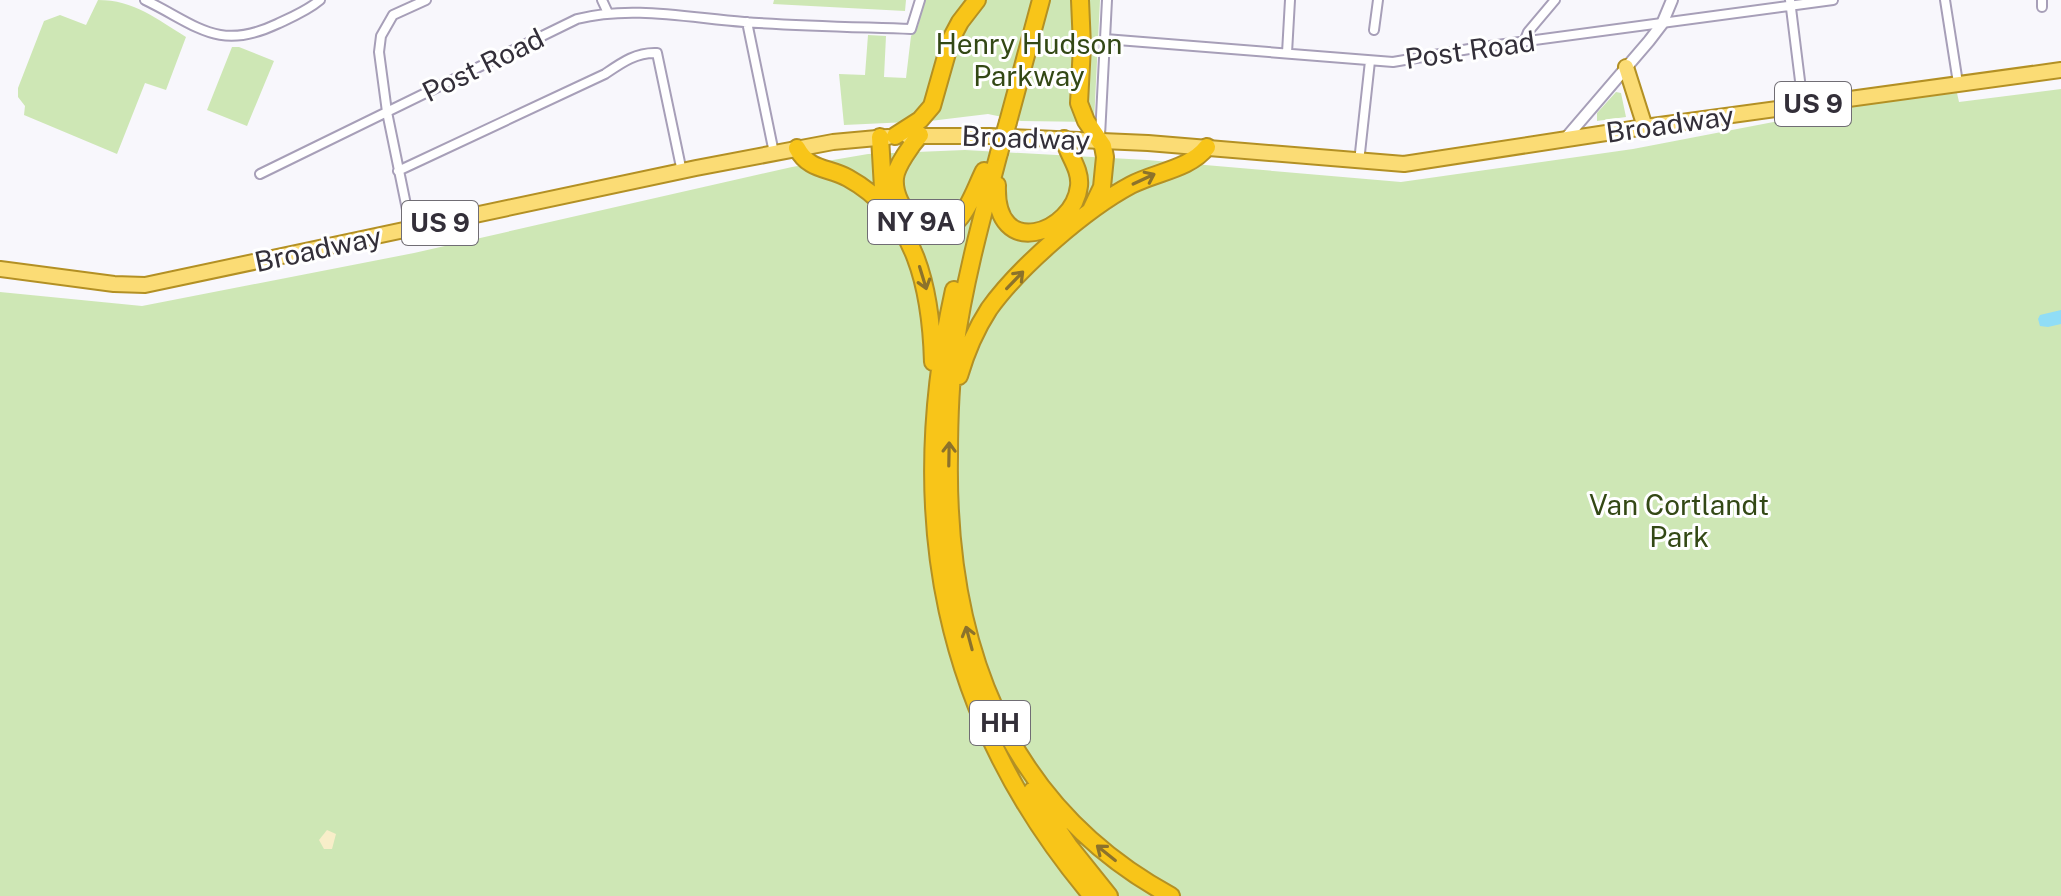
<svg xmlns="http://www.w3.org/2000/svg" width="2061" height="896" font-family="'Public Sans',sans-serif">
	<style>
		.green { fill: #cee7b5 }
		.sand { fill: #f8eec9 }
		.water { fill: #90ddf6 }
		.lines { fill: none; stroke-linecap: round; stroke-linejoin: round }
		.minor-casing { stroke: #a79fb8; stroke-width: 12 }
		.tertiary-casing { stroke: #a79fb8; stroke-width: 14 }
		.primary-casing { stroke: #b39024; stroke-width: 18 }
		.motorway-casing { stroke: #b39024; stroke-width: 20 }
		.minor { stroke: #fff; stroke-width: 8 }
		.tertiary { stroke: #fff; stroke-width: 10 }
		.primary { stroke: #fbdc75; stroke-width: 14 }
		.motorway { stroke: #f8c519; stroke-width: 16 }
		.motorway-bridge-casing { stroke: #b39024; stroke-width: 20; stroke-linecap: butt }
		.motorway-bridge { stroke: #f8c519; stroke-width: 16 }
		.oneway { stroke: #8c722b }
		.labels { text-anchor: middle; stroke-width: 6; stroke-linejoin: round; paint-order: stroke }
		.shield { fill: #fff; stroke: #706d74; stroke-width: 2 }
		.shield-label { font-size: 26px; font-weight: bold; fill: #332f39 }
		.park-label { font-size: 28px; fill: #334815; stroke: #fff }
		.street-label { font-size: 28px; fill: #332f39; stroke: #fff }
	</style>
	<rect width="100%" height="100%" fill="#f8f7fc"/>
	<!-- green -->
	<path class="green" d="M98 0C134 0 157 19 186 37L166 90 145 83 117 154 24 115 25 106 18 97V88L44 21 60 15 86 25Z
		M774 0H906L905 11 773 4Z
		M924 0H1100L1094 122 1021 121 988 114 930 121 844 125 839 74 865 75 868 35 886 36 884 77 906 78 911 36 918 26Z
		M232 47H239L274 61 247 126 207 110Z
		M2061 89V896H0V292L142 306 414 253 792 167 868 154 965 150 1147 160 1401 182 1633 149 1882 101 1957 93 1959 102Z
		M1616 92 1621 93 1626 117 1597 121V113Z"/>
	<!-- sand -->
	<path class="sand" d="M327 830 336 834 332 849H324L319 840Z"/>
	<!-- water -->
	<path class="water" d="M2061 310V324L2048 327 2040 326 2038 319 2040 315Z"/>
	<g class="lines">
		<defs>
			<path id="minor" d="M145 0C197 25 218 52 277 24 292 17 307 11 320 0
				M602 0 608 13
				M1790 0 1803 105
				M1945 0 1958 83
				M2042 7V0
				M747 22 774 153
				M1374 30 1378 0
				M1105 39 1393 62 1475 48 1833 0
				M1524 42 1528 32 1555 0
				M1287 53 1290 0
				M1100 136 1107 0
				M1359 162 1370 61
				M398 171 605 74C621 63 636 52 657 53L682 172
				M260 174 577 19C631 5 690 18 744 22 800 26 856 27 911 29L920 0
				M411 229 387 112 379 52 381 36 393 15 426 0"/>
			<path id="tertiary" d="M1565 139 1649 41 1662 24 1672 0"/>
			<path id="primary" d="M1626 67 1645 127
				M908 136H990L1148 143 1404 164 1645 127 2061 70
				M0 269 114 284 145 285 696 168 833 142 888 137"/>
			<path id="motorway" d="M1080 0 1082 46 1079 103 1086 121 1103 146 1105 157 1102 187 1091 210
				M1008 122 1041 0
				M920 135C912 144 896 166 895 178 892 207 929 248 957 221 969 209 976 187 984 171
				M895 136 920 120 932 106 951 39 960 22 977 0
				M880 137 883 188 889 210
				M797 148C809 171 828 167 848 178 917 216 931 291 933 362
				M999 153C982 217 964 282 955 348 950 384 949 420 949 457 946 639 1002 804 1171 896
				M997 185C994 262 1074 233 1079 186 1081 169 1068 155 1064 139
				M954 290C904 516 941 717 1092 896
				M959 376C966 352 976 329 989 309 1019 267 1086 209 1131 185 1156 172 1190 169 1207 147
				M1032 791 1069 846 1109 896"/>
		</defs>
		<!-- minor casing -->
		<use href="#minor" class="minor-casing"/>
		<!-- tertiary casing -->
		<use href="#tertiary" class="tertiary-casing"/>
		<!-- primary casing -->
		<use href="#primary" class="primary-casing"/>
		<!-- motorway casing -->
		<use href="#motorway" class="motorway-casing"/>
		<!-- minor -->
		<use href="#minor" class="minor"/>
		<!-- tertiary -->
		<use href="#tertiary" class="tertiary"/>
		<!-- primary -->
		<use href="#primary" class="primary"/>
		<!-- motorway -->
		<use href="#motorway" class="motorway"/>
		<defs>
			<path id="motorway-bridge" d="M999 153 1008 122"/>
		</defs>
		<!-- motorway-bridge casing -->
		<use href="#motorway-bridge" class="motorway-bridge-casing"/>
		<!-- motorway-bridge -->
		<use href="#motorway-bridge" class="motorway-bridge"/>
	</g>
	<!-- one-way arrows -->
	<defs><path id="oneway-shaft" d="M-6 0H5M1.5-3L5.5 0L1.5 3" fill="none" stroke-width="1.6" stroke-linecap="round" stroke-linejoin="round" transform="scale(2)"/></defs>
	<g class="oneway">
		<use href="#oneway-shaft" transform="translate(1144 179) rotate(-25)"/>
		<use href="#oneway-shaft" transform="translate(923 278) rotate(73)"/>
		<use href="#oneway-shaft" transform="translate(1015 280) rotate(-46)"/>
		<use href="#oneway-shaft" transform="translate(949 454) rotate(-89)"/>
		<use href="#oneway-shaft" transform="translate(969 638) rotate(-105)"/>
		<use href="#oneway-shaft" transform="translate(1106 853) rotate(-141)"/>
	</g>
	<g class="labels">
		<!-- shield labels -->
		<g class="shield">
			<rect x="1775" y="82" width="76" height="44" rx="6"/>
			<rect x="868" y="200" width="96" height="44" rx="6"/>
			<rect x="402" y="201" width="76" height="44" rx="6"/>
			<rect x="970" y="701" width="60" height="44" rx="6"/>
		</g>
		<g class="shield-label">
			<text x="1813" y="113">US 9</text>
			<text x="916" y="231">NY 9A</text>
			<text x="440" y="232">US 9</text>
			<text x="1000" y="732">HH</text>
		</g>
		<!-- park labels -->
		<g class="park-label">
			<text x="1029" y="54">Henry Hudson<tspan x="1029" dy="32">Parkway</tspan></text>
			<text x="1679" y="515">Van Cortlandt<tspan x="1679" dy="32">Park</tspan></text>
		</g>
		<!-- street labels -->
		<g class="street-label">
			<text transform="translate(1470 50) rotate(-8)" y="10">Post Road</text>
			<text transform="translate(483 65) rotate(-26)" y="10">Post Road</text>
			<text transform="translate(1670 124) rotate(-8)" y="10">Broadway</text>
			<text transform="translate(1026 138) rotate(2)" y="10">Broadway</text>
			<text transform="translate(318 249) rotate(-12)" y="10">Broadway</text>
		</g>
	</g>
</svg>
